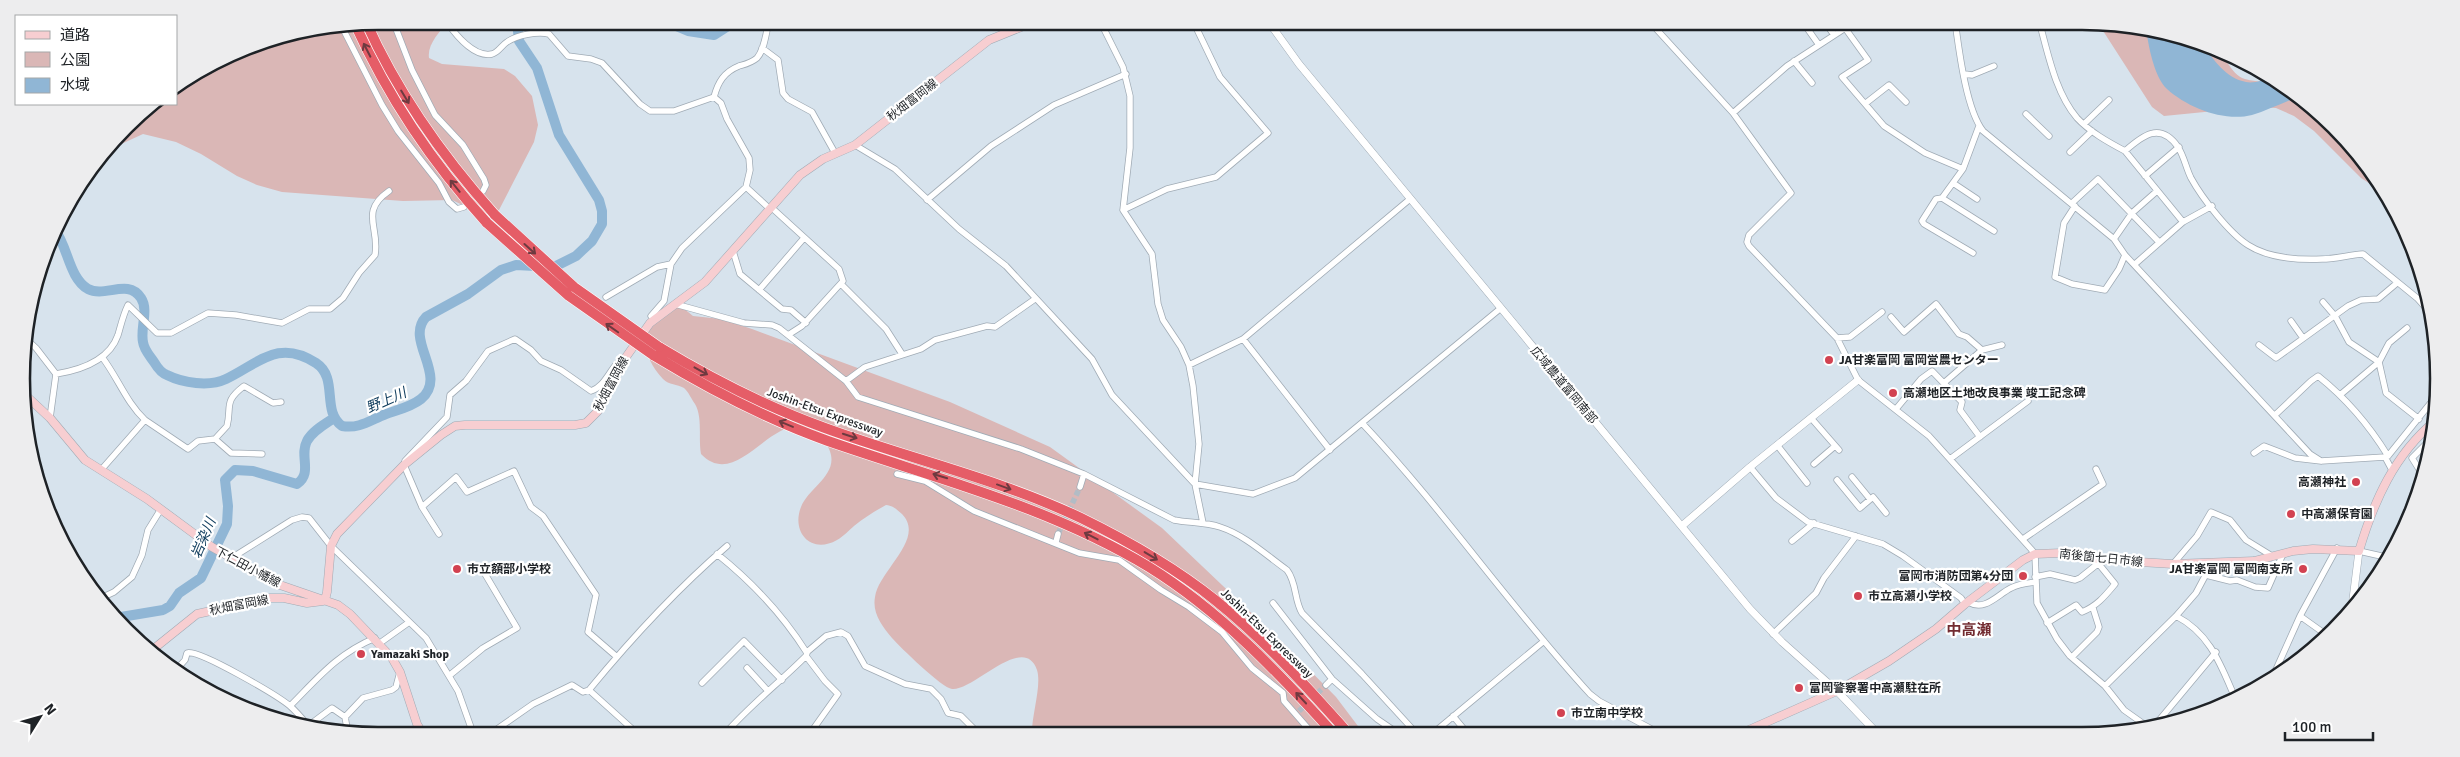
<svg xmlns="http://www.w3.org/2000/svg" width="2460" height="757" font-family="Signika,'Noto Sans JP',sans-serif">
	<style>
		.green { fill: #dab7b6 }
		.water { fill: #90b6d5 }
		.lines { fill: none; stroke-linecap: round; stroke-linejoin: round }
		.river { stroke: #90b6d5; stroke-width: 10 }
		.minor-tunnel { stroke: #b2bcc5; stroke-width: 5.5; stroke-dasharray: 5.5 3; stroke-linecap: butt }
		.minor-casing { stroke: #a0abb5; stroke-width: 7 }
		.tertiary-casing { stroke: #a0abb5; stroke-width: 8 }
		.secondary-casing { stroke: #a0abb5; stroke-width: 9 }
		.motorway-casing { stroke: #fff; stroke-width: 11 }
		.minor { stroke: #fff; stroke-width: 5.5 }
		.tertiary { stroke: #fff; stroke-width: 7 }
		.secondary { stroke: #f7ced1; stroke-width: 8 }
		.motorway { stroke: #e55d67; stroke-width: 10 }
		.motorway-bridge-casing { stroke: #fff; stroke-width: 11; stroke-linecap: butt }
		.motorway-bridge { stroke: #e55d67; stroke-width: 10 }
		.oneway { stroke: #6e3a40 }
		.poi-dot { fill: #d24251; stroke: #fff; stroke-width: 2 }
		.labels { text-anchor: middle; stroke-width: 4.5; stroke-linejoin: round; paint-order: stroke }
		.street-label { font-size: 12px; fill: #1e2226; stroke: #fff }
		.poi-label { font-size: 12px; font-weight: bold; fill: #1e2226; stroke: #fff; text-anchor: start }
		.water-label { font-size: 14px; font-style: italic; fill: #144060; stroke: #fff }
		.quarter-label { font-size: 15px; font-weight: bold; fill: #722b30; stroke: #fff }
		.rim { fill: none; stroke: #1e2226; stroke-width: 2.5 }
	</style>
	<rect width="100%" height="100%" fill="#d7e3ed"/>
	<!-- green -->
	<path class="green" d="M378 21H448C440 32 427 44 429 58L442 64 504 69 515 76 532 96 538 125 534 142 499 210 484 215 452 200 403 201 282 192 257 185 237 176 201 154 176 142 143 134 104 152 143 110 153 104H176V89L242 48 309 28Z
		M2098 23C2136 27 2178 31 2213 47 2226 53 2229 74 2245 79 2258 83 2276 81 2289 89 2321 108 2368 161 2386 194L2361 178 2314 131 2294 116 2276 108 2255 107 2164 116 2152 107Z
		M667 305 682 307 693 316 721 319 752 329 950 402 1050 447 1162 528 1282 642 1336 697 1364 734 1032 735C1031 717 1042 686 1037 670 1024 632 974 691 952 689 942 688 900 647 892 638 882 626 872 613 875 597 879 570 926 539 902 514 896 509 894 506 886 505 875 511 864 518 854 526 849 530 843 537 837 540 811 555 791 532 801 507 810 485 846 472 825 442 821 437 817 431 812 429 771 410 738 492 701 454 698 438 703 418 695 404 692 400 688 391 684 388 677 384 669 385 663 379 639 354 641 326 667 305Z"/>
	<!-- water -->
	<path class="water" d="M2146 28 2203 44C2213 60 2226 78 2246 82 2254 84 2265 79 2273 78L2299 97C2283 102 2268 110 2252 115 2224 122 2188 108 2167 89 2154 77 2148 44 2146 28Z"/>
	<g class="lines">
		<!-- river -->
		<path class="river" d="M664 21 688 31 714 35 728 26 730 21
			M55 230C68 247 69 278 88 289 105 298 128 278 141 298 149 310 140 328 143 342 144 350 150 356 154 362 157 367 161 373 167 375 183 383 209 387 226 379 258 364 278 338 316 363 339 378 321 411 342 426 360 429 370 420 386 414 397 410 411 407 421 399 449 376 404 340 426 317L468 294 501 270 516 265 554 267 576 256 592 241 602 224V211L599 200 559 135 537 68 519 41 517 21
			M115 618 163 610 170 606 179 593 201 578 227 524 228 506 225 480 235 470 253 471 297 484C313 473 299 456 307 441 312 431 325 424 334 418"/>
		<!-- minor-tunnel -->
		<path class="minor-tunnel" d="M1058 534 1080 487
			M1299 711 1326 685"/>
		<defs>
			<path id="minor" d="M393 21 412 70 435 115 463 145 484 179 486 185 483 191
				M446 21C455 34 474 58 492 54 498 53 502 45 507 42 517 35 538 31 549 34L568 56 591 59 602 63 640 104 650 111H674L714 97
				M1100 21 1123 67 1130 96V148L1123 210 1152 254 1158 304 1163 320 1181 347 1189 365 1193 386 1199 444 1195 484 1203 523
				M1649 21 1733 113 1791 193 1749 235 1747 242 1749 246 1837 338 1858 380 1929 436 2031 549 2035 554 2037 603 2057 639 2070 656 2105 686 2124 710 2148 727
				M1802 21 1819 45
				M1824 21 1834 35
				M1955 21C1959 50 1966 109 1983 131L2114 239 2125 255 2310 454 2321 461
				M2039 21C2048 53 2055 92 2077 118 2090 132 2108 142 2125 151 2142 136 2160 121 2178 147 2184 156 2186 168 2191 178 2202 198 2229 233 2248 245 2268 258 2298 260 2322 259 2335 259 2349 255 2363 254L2417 298 2433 316
				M1956 24 1963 21
				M341 25 382 105 398 131 439 183 449 202 457 209 464 207
				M1845 28 1868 60 1842 77 1884 126 1925 153 1963 169
				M762 48 778 60 783 93 788 99 812 112 835 153
				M1794 61 1812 83
				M1965 74 1972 75 1994 66
				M714 97C718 82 724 72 739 66 746 64 751 63 757 58 765 49 766 32 769 21
				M1866 103 1889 85 1906 102
				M1733 113 1787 66 1856 21
				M2026 114 2049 136
				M2084 124 2109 100
				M855 145 895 169 959 229 1006 266 1092 359 1112 395 1195 484 1253 494 1295 478 1501 308
				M2125 151 2183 222
				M2070 152 2092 131
				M2145 176 2179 147
				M1953 183 1977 199
				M746 187 770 209
				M1942 198 1963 169 1979 126
				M927 200 991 146 1054 105 1126 74
				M2072 203 2098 179 2159 242
				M2075 206 2064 223 2055 277 2072 284 2105 290 2119 269 2125 255
				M772 208 839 269 843 281 802 326 788 335
				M1123 210 1167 189 1216 177 1268 133 1220 77 1193 21
				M2114 239 2132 213 2157 191
				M733 251 740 274 782 309 791 310 806 323
				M1973 253 1924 224 1922 221 1936 199 1942 198 1994 231
				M2135 264 2183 222 2212 206
				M842 285 886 329 902 354
				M759 290 804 238
				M606 297 657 267 671 264
				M2323 302 2335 316 2349 342 2379 362 2386 393 2419 419
				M675 304 744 323 772 325 779 328 846 381 858 397 1021 449 1084 474 1174 520C1189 523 1205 522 1220 527 1245 535 1266 555 1287 570 1297 583 1294 600 1302 613L1362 674 1417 734
				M1891 317 1904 332 1936 304 1959 334 1967 337 1982 350
				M654 319 651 316 664 301 671 264 682 248 746 187 750 170 749 158 727 119 721 103 714 97
				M2291 321 2303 338
				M24 337 36 348 56 374 50 418
				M1837 338 1850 337 1882 312
				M1243 339 1330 450
				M2259 345 2276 358 2348 306 2361 300 2378 299 2397 283
				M102 357C118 378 126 402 145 420
				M1189 365 1243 339 1410 199
				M56 374C81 370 109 361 118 335 121 325 123 315 128 305L157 333H171L208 313 236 315 282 323 309 309H330L343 298 359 273 375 255C380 227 359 212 389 191
				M846 381 865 367 921 349 935 340 987 326 995 327 1035 299
				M1945 382 1982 350 2002 345
				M2340 395 2379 362 2389 343 2407 328
				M1896 409 1921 379 1932 371 1962 402 1960 410 1980 437
				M2275 415 2311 381 2318 376C2347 399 2369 425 2388 456L2385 457
				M1811 418 1839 450
				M1362 423C1443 509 1510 607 1590 694L1599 701 1659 733
				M215 439 227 426C232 406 223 402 244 386L273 403 281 402
				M1777 445 1807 483
				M2254 453 2264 446 2295 458 2321 461 2385 457 2392 470
				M2388 456 2437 395
				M1950 459 2028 401
				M1814 464 1835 446
				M1750 467 1776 498 1808 522 1883 544 1903 556 1961 598 1965 604
				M101 470 145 420 188 449 198 441 215 439 231 453 262 454
				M897 474 925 481 974 511 1079 553 1119 560 1161 590 1189 607 1222 632 1252 668 1283 693 1284 701 1313 734
				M2422 474 2412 458 2433 437
				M1852 477 1870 499
				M1837 480 1860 508 1873 497 1886 513
				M1080 487 1084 474
				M422 507 456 477 467 492 514 471 531 507 543 516 596 595 588 632 617 657
				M439 534 422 507 404 465 405 461 447 417 450 395 466 381 488 351 515 339 531 350 541 361 561 370 591 391C608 385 610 364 626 357
				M2023 539 2103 484 2096 469
				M1792 541 1814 523
				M1056 542 1058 534
				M2359 551 2390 558
				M717 554C752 582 783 615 807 653L806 656 825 681 838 694 809 735
				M230 559 292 520 302 517 309 518 331 546 426 638 458 691 474 736
				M2173 564 2197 536 2211 512 2230 520 2246 540 2272 556
				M2206 575 2230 581 2237 580 2255 587 2268 588 2283 554
				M2035 577 2050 574 2075 580 2080 578 2100 562
				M99 599 114 592 132 577 142 555 148 530 161 509
				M1968 602C1985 612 1997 595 2011 588 2018 584 2027 583 2035 582
				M1273 603 1332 679 1377 719 1399 734
				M2176 616C2211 634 2221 666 2236 700
				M2300 616 2328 636
				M2047 623 2076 605 2082 612C2097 606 2105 596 2115 584L2098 563
				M1773 634 1816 593 1824 578 1856 536
				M380 643 408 623
				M807 652 826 636 841 632 848 636 865 666 905 684 931 689 941 699 948 713 961 716 973 728
				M2072 657 2097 632 2099 627 2093 608
				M747 668 768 691
				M175 671 185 660 187 653C199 649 278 696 290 706 298 713 305 722 311 729
				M2274 674 2300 616 2337 548
				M450 675 483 648 517 628 485 574
				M702 683 744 641 782 680
				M1326 685 1332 679
				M2105 686 2176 616 2196 593 2212 563
				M589 690 639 735
				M290 706C318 678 337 654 375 638
				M1453 716 1468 734
				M345 717 348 733
				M2156 724 2216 652
				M308 726 332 708 345 717 363 698 392 690 396 687 400 672
				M362 734 374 735
				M1432 734 1544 641
				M668 735 674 730 682 735
				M724 735C749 706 779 683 806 656
				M965 735 973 728 979 735
				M487 736 533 704 572 685 583 692 589 690C631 639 677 589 727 546"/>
			<path id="tertiary" d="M1268 21 1299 64 1750 609 1782 642 1837 691 1877 733
				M1683 525 1750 467 1858 380
				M2352 607 2359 551"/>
			<path id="secondary" d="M22 392 50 418 85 460 147 499 212 547 280 585 338 605 350 614 392 658 400 672 417 724 424 736
				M325 600 327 592 331 546 337 534 404 465 441 435 455 426 465 425H575L586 423 598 411 626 357 650 323 705 282 800 175 823 159 855 145 989 40 1036 21
				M151 651 197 614 269 598H284L307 603 323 601
				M1742 733 1837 691 1889 661 1936 629 1965 604 2023 560 2035 554 2061 553 2106 560 2173 564 2254 561 2293 551 2313 549 2359 551C2374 501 2394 455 2435 421"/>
			<path id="motorway" d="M366 22C398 94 443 157 495 215
				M355 24C388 97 433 164 487 223
				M659 347C712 379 767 407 825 428 910 459 999 479 1081 518 1128 541 1174 567 1215 600 1264 639 1307 687 1349 734
				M653 355C709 389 766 419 828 441 937 479 1048 506 1149 567 1220 611 1278 672 1334 734"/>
		</defs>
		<!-- minor casing -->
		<use href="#minor" class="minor-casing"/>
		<!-- tertiary casing -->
		<use href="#tertiary" class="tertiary-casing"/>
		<!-- secondary casing -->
		<use href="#secondary" class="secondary-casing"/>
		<!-- motorway casing -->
		<use href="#motorway" class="motorway-casing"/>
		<!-- minor -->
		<use href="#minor" class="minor"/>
		<!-- tertiary -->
		<use href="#tertiary" class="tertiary"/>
		<!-- secondary -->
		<use href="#secondary" class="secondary"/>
		<!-- motorway -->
		<use href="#motorway" class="motorway"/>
		<defs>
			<path id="motorway-bridge" d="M495 215 574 287 659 347
				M487 223 569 296 653 355"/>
		</defs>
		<!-- motorway-bridge casing -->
		<use href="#motorway-bridge" class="motorway-bridge-casing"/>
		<!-- motorway-bridge -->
		<use href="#motorway-bridge" class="motorway-bridge"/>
	</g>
	<!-- one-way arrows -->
	<defs><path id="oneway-shaft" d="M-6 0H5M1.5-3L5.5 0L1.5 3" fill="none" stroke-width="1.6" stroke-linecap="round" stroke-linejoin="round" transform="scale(1.25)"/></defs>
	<g class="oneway">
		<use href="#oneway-shaft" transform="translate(367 50) rotate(-117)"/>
		<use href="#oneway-shaft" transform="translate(405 97) rotate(59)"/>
		<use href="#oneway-shaft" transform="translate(455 186) rotate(-129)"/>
		<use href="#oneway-shaft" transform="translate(530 249) rotate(42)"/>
		<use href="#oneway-shaft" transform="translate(612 328) rotate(-145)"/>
		<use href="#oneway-shaft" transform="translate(701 371) rotate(29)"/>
		<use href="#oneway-shaft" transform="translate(786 424) rotate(-157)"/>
		<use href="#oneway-shaft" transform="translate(850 436) rotate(18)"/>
		<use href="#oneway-shaft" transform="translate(940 476) rotate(-163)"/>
		<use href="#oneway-shaft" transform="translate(1004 487) rotate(20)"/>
		<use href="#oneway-shaft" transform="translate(1091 536) rotate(-153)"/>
		<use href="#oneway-shaft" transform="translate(1151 556) rotate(31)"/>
		<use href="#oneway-shaft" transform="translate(1301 698) rotate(-133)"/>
	</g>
	<!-- markers -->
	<g class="poi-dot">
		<circle cx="1829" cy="360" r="5"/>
		<circle cx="1893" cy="393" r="5"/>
		<circle cx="2356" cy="482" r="5"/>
		<circle cx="2291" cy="514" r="5"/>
		<circle cx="457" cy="569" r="5"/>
		<circle cx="2303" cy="569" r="5"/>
		<circle cx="2023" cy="576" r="5"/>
		<circle cx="1858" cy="596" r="5"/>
		<circle cx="361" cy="654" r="5"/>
		<circle cx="1799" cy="688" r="5"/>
		<circle cx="1561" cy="713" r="5"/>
	</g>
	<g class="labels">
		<!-- street labels -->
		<g class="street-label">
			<text transform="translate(912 100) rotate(-38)" y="4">秋畑富岡線</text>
			<text transform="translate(611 384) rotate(-62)" y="4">秋畑富岡線</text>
			<text transform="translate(1564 385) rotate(50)" y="4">広域農道富岡南部</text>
			<text transform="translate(825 412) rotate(20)" y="4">Joshin-Etsu Expressway</text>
			<text transform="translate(2101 558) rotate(6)" y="4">南後箇七日市線</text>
			<text transform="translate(248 567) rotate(28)" y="4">下仁田小幡線</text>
			<text transform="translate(239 605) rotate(-11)" y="4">秋畑富岡線</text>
			<text transform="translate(1267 633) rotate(44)" y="4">Joshin-Etsu Expressway</text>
		</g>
		<!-- poi labels -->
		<g class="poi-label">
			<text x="1839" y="364">JA甘楽富岡 富岡営農センター</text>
			<text x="1903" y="397">高瀬地区土地改良事業 竣工記念碑</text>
			<text x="2346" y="486" text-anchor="end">高瀬神社</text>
			<text x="2301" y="518">中高瀬保育園</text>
			<text x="467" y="573">市立額部小学校</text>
			<text x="2293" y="573" text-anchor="end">JA甘楽富岡 富岡南支所</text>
			<text x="2013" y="580" text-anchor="end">富岡市消防団第4分団</text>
			<text x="1868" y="600">市立高瀬小学校</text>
			<text x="371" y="658">Yamazaki Shop</text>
			<text x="1809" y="692">富岡警察署中高瀬駐在所</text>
			<text x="1571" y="717">市立南中学校</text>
		</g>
		<!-- water labels -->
		<g class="water-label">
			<text transform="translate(386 400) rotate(-24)" y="5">野上川</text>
			<text transform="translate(203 538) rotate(-67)" y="5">岩染川</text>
		</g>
		<!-- quarter labels -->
		<g class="quarter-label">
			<text x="1969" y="635">中高瀬</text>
		</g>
	</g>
	<!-- crop -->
	<path d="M0 0H2460V757H0ZM378 30H2082A348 348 0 0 1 2430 378V379A348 348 0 0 1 2082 727H378A348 348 0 0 1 30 379V378A348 348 0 0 1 378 30Z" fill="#ededee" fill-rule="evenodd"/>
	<path class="rim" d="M378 30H2082A348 348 0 0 1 2430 378V379A348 348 0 0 1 2082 727H378A348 348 0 0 1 30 379V378A348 348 0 0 1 378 30Z"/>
	<!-- legend -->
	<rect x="15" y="15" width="162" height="90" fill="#ffffff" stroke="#a5a7a8"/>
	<rect x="25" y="31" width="25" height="8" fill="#f7ced1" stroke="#a5a7a8"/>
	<text x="60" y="40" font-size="15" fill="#1e2226">道路</text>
	<rect x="25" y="52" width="25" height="15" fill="#dab7b6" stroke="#a5a7a8"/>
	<text x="60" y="65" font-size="15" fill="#1e2226">公園</text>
	<rect x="25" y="78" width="25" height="15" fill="#90b6d5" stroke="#a5a7a8"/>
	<text x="60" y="90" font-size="15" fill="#1e2226">水域</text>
	<!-- north arrow -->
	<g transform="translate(40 717) rotate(53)" stroke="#ffffff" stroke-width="4" paint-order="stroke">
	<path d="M0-4L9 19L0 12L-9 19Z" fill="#1e2226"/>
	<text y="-8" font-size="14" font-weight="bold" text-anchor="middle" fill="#1e2226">N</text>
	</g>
	<!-- scale -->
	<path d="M2285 732v8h88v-8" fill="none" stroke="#1e2226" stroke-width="2.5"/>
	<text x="2292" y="732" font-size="15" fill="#1e2226" stroke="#ffffff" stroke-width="4" paint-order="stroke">100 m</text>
</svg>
